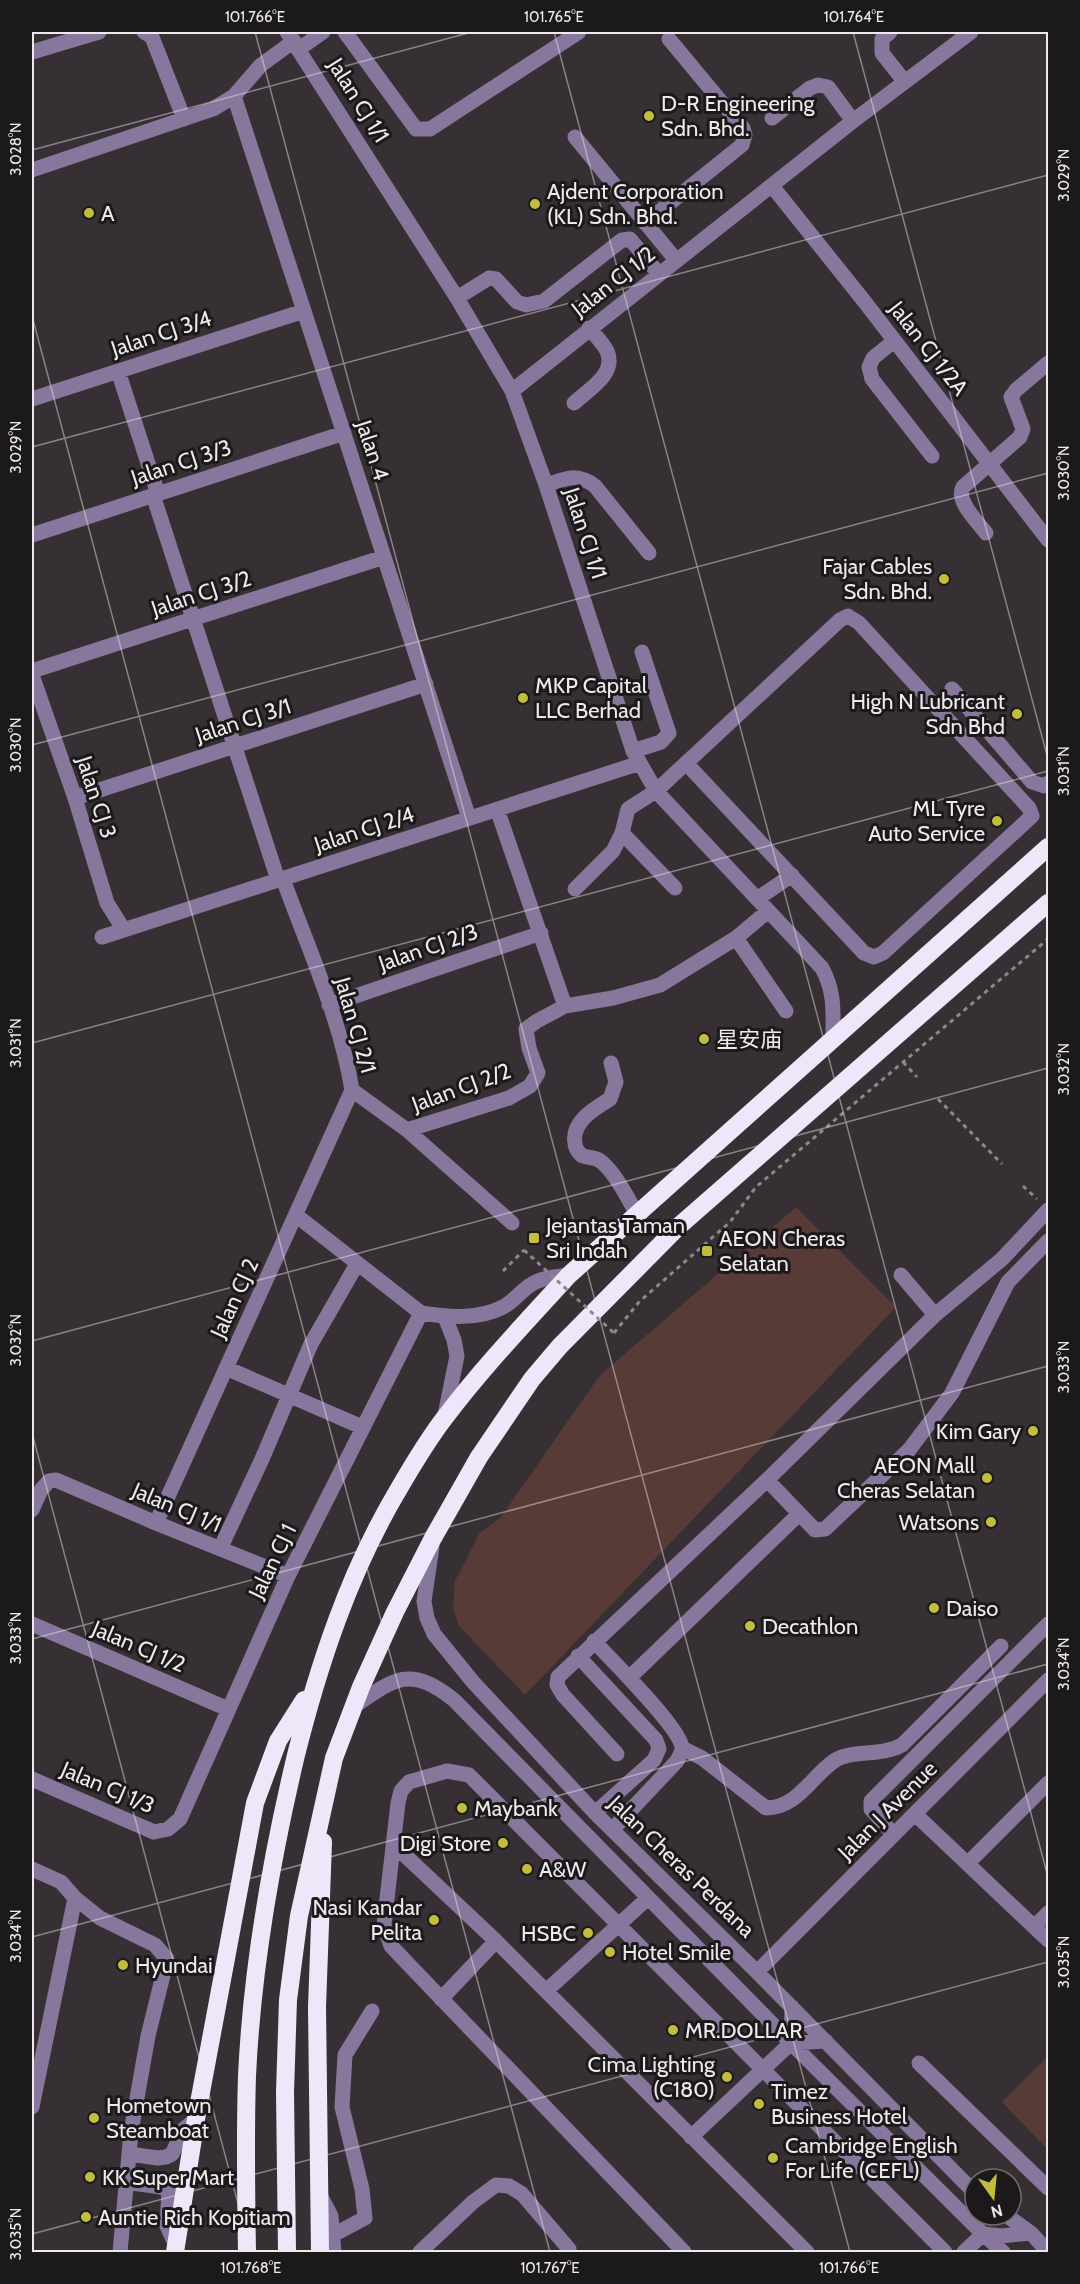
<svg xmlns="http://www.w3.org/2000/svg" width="1080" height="2284" font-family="Cabin,'Noto Sans SC',sans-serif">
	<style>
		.green { fill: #583a37 }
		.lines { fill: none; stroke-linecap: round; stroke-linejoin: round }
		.path { stroke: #8c878b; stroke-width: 3; stroke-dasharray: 4.5 4.5; stroke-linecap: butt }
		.minor { stroke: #87779d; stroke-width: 15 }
		.highway { stroke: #eee7fa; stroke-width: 18 }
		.path-bridge { stroke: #8c878b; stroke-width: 3; stroke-dasharray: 4.5 4.5; stroke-linecap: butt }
		.ticks { fill: none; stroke: #ede9ec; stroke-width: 1.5; stroke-opacity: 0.45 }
		.poi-dot { fill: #c2bd3f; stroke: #1c191b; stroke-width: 2 }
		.labels { text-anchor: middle; stroke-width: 6; stroke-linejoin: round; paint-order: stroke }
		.street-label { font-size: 22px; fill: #ede9ec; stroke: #1c191b }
		.poi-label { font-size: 22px; fill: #ede9ec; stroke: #1c191b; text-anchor: start }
		.neatline { fill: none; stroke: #ede9ec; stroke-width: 2 }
		.ticks-label { font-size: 15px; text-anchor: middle; fill: #ede9ec }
	</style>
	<rect width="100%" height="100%" fill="#363035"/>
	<!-- green -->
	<path class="green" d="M796 1207 896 1307 525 1695 459 1626 453 1607 455 1581 479 1534 501 1517 600 1375Z
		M1048 2056V2150L1002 2102Z"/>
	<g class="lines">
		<!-- path -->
		<path class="path" d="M903 1062 917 1077
			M938 1099 1002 1164
			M1023 1186 1037 1199
			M503 1271 524 1250
			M614 1333 639 1302 730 1222 756 1187 1048 939"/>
		<!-- minor -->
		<path class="minor" d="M144 32 152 37 184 119
			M287 32 457 298 512 391 546 485 633 751 640 763 656 791 822 968C835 992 833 1011 833 1038
			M345 32 416 129H430L579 32
			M890 32 882 39V53L904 81
			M299 49 323 32
			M32 52 99 32
			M234 96 469 818
			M772 118 810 88 818 85 828 87 853 121
			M575 137 676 260
			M32 170 213 109 234 96 261 65 294 41
			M772 186 864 301 1048 540
			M645 223 742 145 745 135 743 128 669 39
			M457 298 489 278 496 279 517 302 526 305 544 301 622 240 630 239 659 274
			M894 341 873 358 869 367 872 379 932 456
			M118 371 158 494
			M512 391 853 121 971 32
			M32 399 304 311
			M574 403C589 389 617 374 607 351 603 343 595 335 589 328
			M546 485C566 479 576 472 595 486L649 553
			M153 495 278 880
			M986 533C978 522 955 501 963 487L1020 437 1023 429 1011 397 1016 390 1048 363
			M32 535 344 433
			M32 671 384 557
			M32 675 75 798 107 903 124 930
			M952 689 1032 782 1044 786 1048 783
			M633 751 661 742 669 733 642 652
			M75 798 426 684
			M497 809 565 1006
			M622 833 675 888
			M283 879C308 948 340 1017 352 1090L407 1130 512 1223
			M575 889 613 851 622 833 628 809 656 791 840 620 848 616 859 623 1029 808 1032 816 883 953 874 957 864 953 686 763
			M757 899 792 875
			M768 911 736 938 786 1011
			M102 937 640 763
			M329 1005 541 933
			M611 1063 616 1082 610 1099C595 1108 571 1122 575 1143 575 1147 578 1152 581 1155 586 1158 594 1157 599 1160 614 1170 628 1199 637 1214
			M407 1130 509 1098 530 1086 538 1073 529 1048 526 1029 537 1021 565 1006 613 998 660 985 736 938
			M297 1216 421 1313C448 1317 478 1320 503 1307 513 1302 520 1292 529 1286 541 1277 555 1277 569 1275
			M901 1275 935 1315
			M445 1317 454 1340 457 1356 445 1415
			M226 1368 362 1427
			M767 1480 815 1530 825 1529 909 1450 952 1393 1008 1282 1048 1241
			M32 1510 41 1490 49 1481 56 1480 156 1523 288 1576
			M156 1523 352 1090
			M432 1547 424 1601 427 1618 434 1634 473 1682 595 1813 757 1972 975 2193
			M220 1549 262 1459 311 1344 357 1264
			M32 1624 228 1709
			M594 1641C610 1659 681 1728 682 1748 682 1752 679 1757 677 1761L612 1830
			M578 1656 656 1740 659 1749 654 1760 595 1813
			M629 1678 798 1515
			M353 1707C395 1678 410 1665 454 1700L791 2043 983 2234 1003 2252
			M682 1748 702 1758 766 1808C797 1808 811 1777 834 1761 851 1749 880 1757 902 1745L1001 1646
			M617 1754 563 1695 557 1685 558 1677 767 1480 935 1315 1002 1259 1048 1210
			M32 1779 154 1832 168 1829 180 1819 288 1576 421 1313
			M915 1814 1048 1940
			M894 1835 871 1809V1801L1048 1624
			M394 1845 496 1941 807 2252
			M968 1863 1048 1783
			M32 1869 61 1882 75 1898
			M1035 1926 1048 1913
			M757 1972 1048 1680
			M546 1991 648 1898
			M441 1999 496 1941
			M791 2043 792 2007
			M919 2063 1048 2188
			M32 2107 75 1898 100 1918 155 1945 167 1959 148 2036 131 2132 120 2252
			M691 2137 791 2043 826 2041
			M129 2154 158 2158 166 2157 172 2154 184 2129 196 2119
			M125 2182 161 2187 169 2191 167 2226 176 2246
			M320 2195 331 2216 334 2252
			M1006 2215 1031 2233 1048 2252
			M983 2234 1001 2236 1031 2233
			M333 2235 365 2218 362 2189 342 2107 345 2055 372 2011
			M420 2252 473 2202 496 2185 509 2186 522 2194 569 2249
			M684 2252 391 1946 384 1925 398 1803 401 1791 409 1782 447 1771 469 1775 945 2252
			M964 2252 983 2234"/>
		<!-- highway -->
		<path class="highway" d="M175 2252 196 2119 255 1803 278 1741 304 1700
			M247 2252C246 2194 245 2135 247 2076 252 1968 271 1860 296 1755 319 1664 349 1573 397 1492 412 1466 428 1439 446 1416 484 1366 527 1321 569 1275L1048 847
			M287 2252 285 2092 288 2000 299 1916 334 1758 361 1687 395 1612 433 1538 479 1457 532 1379 560 1346 679 1226 1048 903
			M320 2252 317 2007 323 1842"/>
		<!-- path-bridge -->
		<path class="path-bridge" d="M524 1250 614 1333"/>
	</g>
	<!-- ticks -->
	<path class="ticks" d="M255 32 850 2252M554 32 1048 1877M853 32 1048 759M32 150 472 32M32 316 550 2252M32 447 1048 175M32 745 1048 473M32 1043 1048 771M32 1341 1048 1068M32 1433 251 2252M32 1639 1048 1366M32 1937 1048 1664M32 2234 1048 1962"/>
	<!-- markers -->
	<g class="poi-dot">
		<circle cx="649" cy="116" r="6"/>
		<circle cx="535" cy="204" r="6"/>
		<circle cx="89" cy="213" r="6"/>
		<circle cx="944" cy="579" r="6"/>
		<circle cx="523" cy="698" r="6"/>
		<circle cx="1017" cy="714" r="6"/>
		<circle cx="997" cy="821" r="6"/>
		<circle cx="704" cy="1039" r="6"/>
		<rect x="528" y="1232" width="12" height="12" rx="3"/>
		<rect x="701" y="1245" width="12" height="12" rx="3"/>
		<circle cx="1033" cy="1431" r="6"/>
		<circle cx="987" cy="1478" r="6"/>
		<circle cx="991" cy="1522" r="6"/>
		<circle cx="934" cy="1608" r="6"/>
		<circle cx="750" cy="1626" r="6"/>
		<circle cx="462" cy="1808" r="6"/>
		<circle cx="503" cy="1843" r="6"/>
		<circle cx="527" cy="1869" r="6"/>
		<circle cx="434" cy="1920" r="6"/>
		<circle cx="588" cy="1933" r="6"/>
		<circle cx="610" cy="1952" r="6"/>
		<circle cx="123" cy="1965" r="6"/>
		<circle cx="673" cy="2030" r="6"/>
		<circle cx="727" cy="2077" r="6"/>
		<circle cx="759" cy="2104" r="6"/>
		<circle cx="94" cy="2118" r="6"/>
		<circle cx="773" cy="2158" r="6"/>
		<circle cx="90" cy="2177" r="6"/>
		<circle cx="86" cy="2217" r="6"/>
	</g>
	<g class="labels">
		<!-- street labels -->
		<g class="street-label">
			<text transform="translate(359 100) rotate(58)" y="8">Jalan CJ 1/1</text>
			<text transform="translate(613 281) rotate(-38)" y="8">Jalan CJ 1/2</text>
			<text transform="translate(161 333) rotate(-18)" y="8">Jalan CJ 3/4</text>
			<text transform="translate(929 348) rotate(52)" y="8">Jalan CJ 1/2A</text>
			<text transform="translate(373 450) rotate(72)" y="8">Jalan 4</text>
			<text transform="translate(181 462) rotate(-18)" y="8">Jalan CJ 3/3</text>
			<text transform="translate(586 533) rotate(72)" y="8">Jalan CJ 1/1</text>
			<text transform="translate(201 593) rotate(-18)" y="8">Jalan CJ 3/2</text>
			<text transform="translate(243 720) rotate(-18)" y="8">Jalan CJ 3/1</text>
			<text transform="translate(97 797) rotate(72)" y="8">Jalan CJ 3</text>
			<text transform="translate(364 829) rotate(-18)" y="8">Jalan CJ 2/4</text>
			<text transform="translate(428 947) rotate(-19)" y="8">Jalan CJ 2/3</text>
			<text transform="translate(356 1025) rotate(74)" y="8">Jalan CJ 2/1</text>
			<text transform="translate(461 1087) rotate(-20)" y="8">Jalan CJ 2/2</text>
			<text transform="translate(234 1298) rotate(-65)" y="8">Jalan CJ 2</text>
			<text transform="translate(177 1507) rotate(23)" y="8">Jalan CJ 1/1</text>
			<text transform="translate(272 1561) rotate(-64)" y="8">Jalan CJ 1</text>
			<text transform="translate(139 1646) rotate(23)" y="8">Jalan CJ 1/2</text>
			<text transform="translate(108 1787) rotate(23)" y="8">Jalan CJ 1/3</text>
			<text transform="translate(887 1810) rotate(-45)" y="8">Jalan J Avenue</text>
			<text transform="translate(682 1866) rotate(44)" y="8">Jalan Cheras Perdana</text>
		</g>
		<!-- poi labels -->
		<g class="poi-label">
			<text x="661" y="111">D-R Engineering<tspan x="661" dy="25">Sdn. Bhd.</tspan></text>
			<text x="547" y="199">Ajdent Corporation<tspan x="547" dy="25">(KL) Sdn. Bhd.</tspan></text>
			<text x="101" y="221">A</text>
			<text x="932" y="574" text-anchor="end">Fajar Cables<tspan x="932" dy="25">Sdn. Bhd.</tspan></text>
			<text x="535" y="693">MKP Capital<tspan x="535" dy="25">LLC Berhad</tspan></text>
			<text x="1005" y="709" text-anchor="end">High N Lubricant<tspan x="1005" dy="25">Sdn Bhd</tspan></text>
			<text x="985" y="816" text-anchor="end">ML Tyre<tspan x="985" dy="25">Auto Service</tspan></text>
			<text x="716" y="1047">星安庙</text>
			<text x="546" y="1233">Jejantas Taman<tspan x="546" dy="25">Sri Indah</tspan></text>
			<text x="719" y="1246">AEON Cheras<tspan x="719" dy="25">Selatan</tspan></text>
			<text x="1021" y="1439" text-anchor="end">Kim Gary</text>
			<text x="975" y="1473" text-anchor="end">AEON Mall<tspan x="975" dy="25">Cheras Selatan</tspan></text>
			<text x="979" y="1530" text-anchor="end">Watsons</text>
			<text x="946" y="1616">Daiso</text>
			<text x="762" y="1634">Decathlon</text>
			<text x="474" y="1816">Maybank</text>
			<text x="491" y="1851" text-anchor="end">Digi Store</text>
			<text x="539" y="1877">A&amp;W</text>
			<text x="422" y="1915" text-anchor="end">Nasi Kandar<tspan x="422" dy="25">Pelita</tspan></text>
			<text x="576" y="1941" text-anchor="end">HSBC</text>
			<text x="622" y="1960">Hotel Smile</text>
			<text x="135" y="1973">Hyundai</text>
			<text x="685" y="2038">MR.DOLLAR</text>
			<text x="715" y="2072" text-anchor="end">Cima Lighting<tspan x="715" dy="25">(C180)</tspan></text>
			<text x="771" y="2099">Timez<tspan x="771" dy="25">Business Hotel</tspan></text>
			<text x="106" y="2113">Hometown<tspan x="106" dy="25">Steamboat</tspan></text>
			<text x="785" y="2153">Cambridge English<tspan x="785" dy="25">For Life (CEFL)</tspan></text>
			<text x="102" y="2185">KK Super Mart</text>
			<text x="98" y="2225">Auntie Rich Kopitiam</text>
		</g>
	</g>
	<!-- border -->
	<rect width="1080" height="2284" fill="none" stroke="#1c191b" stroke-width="66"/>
	<!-- north arrow -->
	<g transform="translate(993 2197) rotate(165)"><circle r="28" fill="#1c191b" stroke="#706c6f" stroke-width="1.5"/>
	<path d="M0-4.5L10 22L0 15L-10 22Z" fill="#c2bd3f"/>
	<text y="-9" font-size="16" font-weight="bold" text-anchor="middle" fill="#ede9ec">N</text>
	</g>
	<rect x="33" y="33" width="1014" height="2218" class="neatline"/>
	<g class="ticks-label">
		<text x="255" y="22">101.766°E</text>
		<text x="554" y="22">101.765°E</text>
		<text x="854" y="22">101.764°E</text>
		<text transform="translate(16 149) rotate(-90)" y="5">3.028°N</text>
		<text transform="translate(1064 175) rotate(-90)" y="5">3.029°N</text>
		<text transform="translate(16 447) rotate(-90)" y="5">3.029°N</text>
		<text transform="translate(1064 473) rotate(-90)" y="5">3.030°N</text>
		<text transform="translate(16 745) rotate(-90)" y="5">3.030°N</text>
		<text transform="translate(1064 771) rotate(-90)" y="5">3.031°N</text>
		<text transform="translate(16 1043) rotate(-90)" y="5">3.031°N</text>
		<text transform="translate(1064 1069) rotate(-90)" y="5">3.032°N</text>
		<text transform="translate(16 1340) rotate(-90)" y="5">3.032°N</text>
		<text transform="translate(1064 1367) rotate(-90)" y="5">3.033°N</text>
		<text transform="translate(16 1638) rotate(-90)" y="5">3.033°N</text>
		<text transform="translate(1064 1664) rotate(-90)" y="5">3.034°N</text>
		<text transform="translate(16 1936) rotate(-90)" y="5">3.034°N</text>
		<text transform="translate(1064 1962) rotate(-90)" y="5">3.035°N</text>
		<text transform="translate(16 2234) rotate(-90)" y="5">3.035°N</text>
		<text x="251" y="2273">101.768°E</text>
		<text x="550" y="2273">101.767°E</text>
		<text x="849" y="2273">101.766°E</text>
	</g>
</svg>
